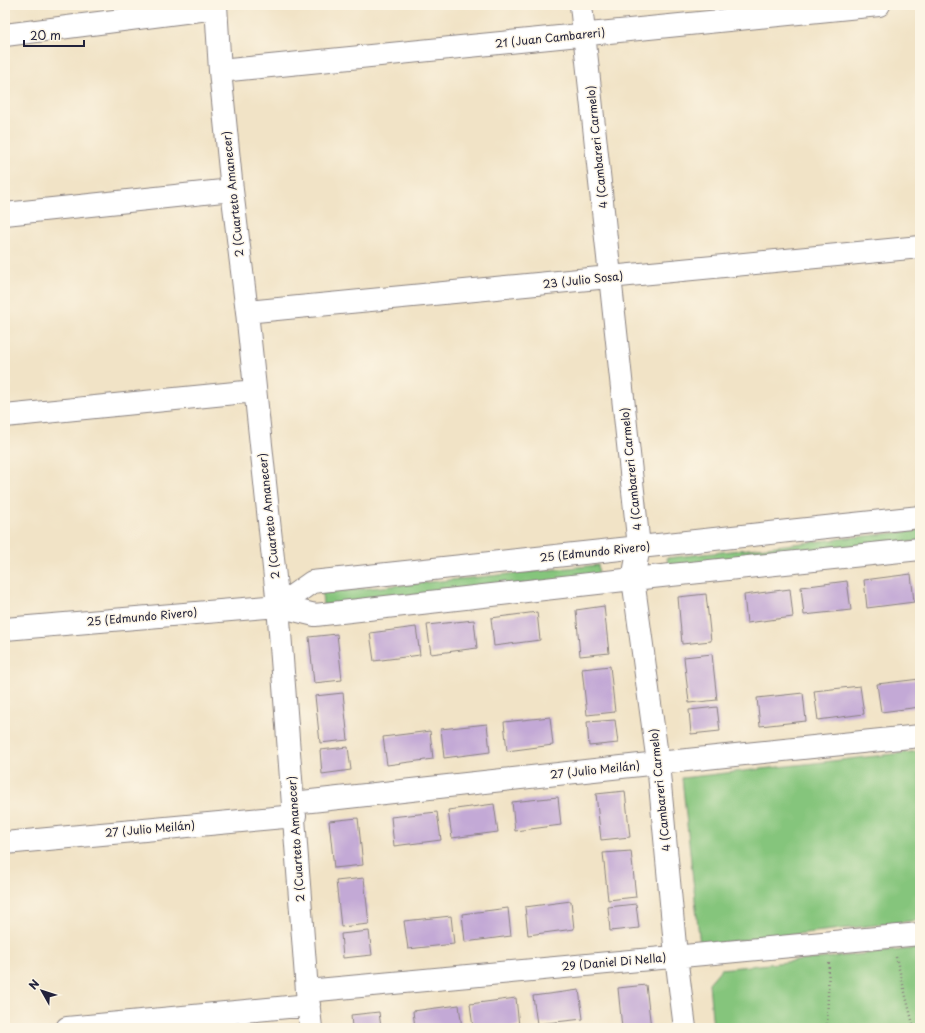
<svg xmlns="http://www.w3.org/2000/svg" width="925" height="1033" font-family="'Playpen Sans',sans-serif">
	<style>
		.green { fill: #85c57c; stroke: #54745c }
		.building { fill: #c3a9d6 }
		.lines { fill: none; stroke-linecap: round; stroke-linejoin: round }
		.minor-casing { stroke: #8a8280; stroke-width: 24 }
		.path { stroke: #8a8280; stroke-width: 2.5; stroke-dasharray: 1 3; stroke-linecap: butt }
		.minor { stroke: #fff; stroke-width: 22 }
		.labels { text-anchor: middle; stroke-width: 3; stroke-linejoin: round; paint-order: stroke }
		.street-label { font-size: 11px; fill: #22223b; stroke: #fcf5e5 }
	</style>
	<rect width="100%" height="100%" fill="#fcf5e5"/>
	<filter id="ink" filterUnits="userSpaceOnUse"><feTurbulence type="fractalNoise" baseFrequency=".025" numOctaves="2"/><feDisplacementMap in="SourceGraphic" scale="8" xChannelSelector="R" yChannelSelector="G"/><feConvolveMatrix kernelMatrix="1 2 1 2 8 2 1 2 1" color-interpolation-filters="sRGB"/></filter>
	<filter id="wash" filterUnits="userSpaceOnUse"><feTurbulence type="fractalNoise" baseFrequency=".012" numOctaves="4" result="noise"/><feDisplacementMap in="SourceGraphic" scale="16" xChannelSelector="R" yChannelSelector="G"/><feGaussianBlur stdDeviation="0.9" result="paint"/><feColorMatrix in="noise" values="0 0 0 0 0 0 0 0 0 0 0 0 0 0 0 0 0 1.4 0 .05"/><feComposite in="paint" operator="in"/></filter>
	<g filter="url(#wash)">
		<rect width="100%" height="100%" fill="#f1e3c6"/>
		<!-- green -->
		<path class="green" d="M920 530V541L669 569 667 558Z
			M598 565 599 576 323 605 322 593Z
			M920 751V920L700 945 682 778Z
			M920 948V1028H713L709 983 721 969Z"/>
		<g id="blocks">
			<!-- building -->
			<path class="building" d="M911 574 914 602 867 608 864 580Z
				M847 581 851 610 804 615 801 587Z
				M790 589 793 617 747 623 744 595Z
				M706 594 711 641 682 644 678 597Z
				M604 606 609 653 580 656 576 610Z
				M537 612 540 640 494 646 491 618Z
				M474 620 477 648 431 654 427 625Z
				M416 627 420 655 374 661 370 633Z
				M337 634 342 680 314 683 309 637Z
				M712 654 717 700 689 703 684 657Z
				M610 666 615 712 587 715 582 669Z
				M920 679V707L881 712 877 684Z
				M860 686 864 714 818 720 814 691Z
				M343 693 348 740 320 743 315 696Z
				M803 693 806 721 760 726 757 698Z
				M717 707 720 731 691 734 689 710Z
				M550 717 553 745 507 751 504 722Z
				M615 720 618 743 589 746 587 722Z
				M487 724 490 752 444 758 441 729Z
				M430 731 433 759 387 765 383 737Z
				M348 747 351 770 322 774 320 750Z
				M625 791 630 837 601 840 596 794Z
				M558 797 561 825 515 831 512 802Z
				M494 804 498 832 452 838 448 810Z
				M437 812 441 840 394 846 391 817Z
				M358 818 363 865 334 868 329 821Z
				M631 851 636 897 608 900 603 853Z
				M364 878 369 924 341 927 336 881Z
				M571 901 574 929 528 935 525 907Z
				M636 904 639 928 610 931 608 907Z
				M508 908 511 936 465 942 462 914Z
				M451 916 454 944 408 949 404 921Z
				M369 931 372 955 343 958 341 934Z
				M646 985 651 1028H622L618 988Z
				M579 990 583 1019 537 1024 533 996Z
				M516 998 519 1026 505 1028H473L470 1004Z
				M459 1005 462 1028H415L413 1011Z
				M379 1012 381 1028H352L351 1015Z"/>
		</g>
	</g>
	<g filter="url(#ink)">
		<use href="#blocks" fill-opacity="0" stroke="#8a8280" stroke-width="1"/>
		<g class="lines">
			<defs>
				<path id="minor" d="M216 5 220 71 232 190 247 312 278 606 307 991 311 1028
					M581 5 639 547 633 579 658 763 676 956 685 1028
					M5 35 216 8
					M220 71 879 5
					M5 214 232 190
					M247 312 920 247
					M5 416 255 391
					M278 606 312 582 920 517
					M5 629 278 606 315 615 633 579 920 549
					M293 803 658 763 920 736
					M5 843 295 816
					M307 991 920 934
					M67 1028 309 1005"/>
			</defs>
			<!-- minor casing -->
			<use href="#minor" class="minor-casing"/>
			<!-- path -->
			<path class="path" d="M896 957 914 1028
				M827 1028 829 962"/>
			<!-- minor -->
			<use href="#minor" class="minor"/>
		</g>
	</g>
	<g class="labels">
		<!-- street labels -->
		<g class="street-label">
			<text transform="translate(550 38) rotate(-6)" y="4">21 (Juan Cambareri)</text>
			<text transform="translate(597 147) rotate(-96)" y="4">4 (Cambareri Carmelo)</text>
			<text transform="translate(233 194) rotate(-96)" y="4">2 (Cuarteto Amanecer)</text>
			<text transform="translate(583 280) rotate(-6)" y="4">23 (Julio Sosa)</text>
			<text transform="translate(631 469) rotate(-96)" y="4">4 (Cambareri Carmelo)</text>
			<text transform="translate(269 516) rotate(-96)" y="4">2 (Cuarteto Amanecer)</text>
			<text transform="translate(595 552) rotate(-6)" y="4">25 (Edmundo Rivero)</text>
			<text transform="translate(142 617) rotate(-5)" y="4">25 (Edmundo Rivero)</text>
			<text transform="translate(595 770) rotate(-6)" y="4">27 (Julio Meilán)</text>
			<text transform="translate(660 790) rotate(-96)" y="4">4 (Cambareri Carmelo)</text>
			<text transform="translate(150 829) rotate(-5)" y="4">27 (Julio Meilán)</text>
			<text transform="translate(296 839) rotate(-94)" y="4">2 (Cuarteto Amanecer)</text>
			<text transform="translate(614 962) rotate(-5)" y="4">29 (Daniel Di Nella)</text>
		</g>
	</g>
	<!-- margin -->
	<rect width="925" height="1033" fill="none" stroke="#fcf5e5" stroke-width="20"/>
	<!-- north arrow -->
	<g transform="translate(42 991) rotate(309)" stroke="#fcf5e5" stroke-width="3" paint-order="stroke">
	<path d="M0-3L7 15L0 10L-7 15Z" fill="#22223b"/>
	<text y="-6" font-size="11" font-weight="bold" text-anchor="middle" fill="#22223b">N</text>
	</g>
	<!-- scale -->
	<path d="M24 40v6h60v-6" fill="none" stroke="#22223b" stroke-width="2"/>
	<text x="30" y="40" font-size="12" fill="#22223b" stroke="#fcf5e5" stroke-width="3" paint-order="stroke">20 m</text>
</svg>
